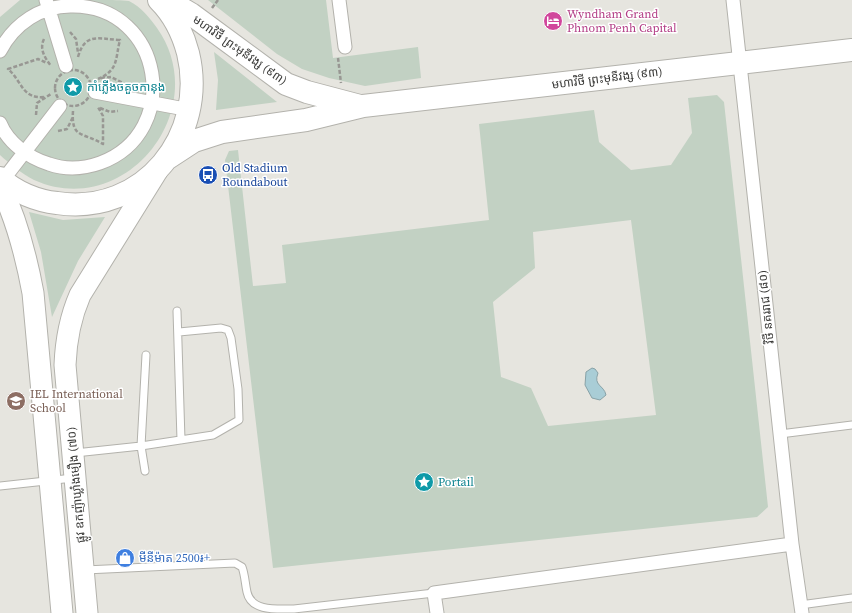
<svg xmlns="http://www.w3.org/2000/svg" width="852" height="613" font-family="'Source Serif 4','Noto Sans Khmer',serif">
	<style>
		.green { fill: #c2d1c3; fill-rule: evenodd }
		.water { fill: #a9cdd6; stroke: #88a2a7 }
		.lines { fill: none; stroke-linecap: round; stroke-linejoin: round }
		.lane-casing { stroke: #b3b2ac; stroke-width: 9 }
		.street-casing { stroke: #b3b2ac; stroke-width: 15 }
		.primary-casing { stroke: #b3b2ac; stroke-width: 23 }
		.highway-casing { stroke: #b3b2ac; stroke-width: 24 }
		.path { stroke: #989793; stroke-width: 2.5; stroke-dasharray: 4 2; stroke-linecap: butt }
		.lane { stroke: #fff; stroke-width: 7 }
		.street { stroke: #fff; stroke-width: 13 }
		.primary { stroke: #fff; stroke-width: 21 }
		.highway { stroke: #fff; stroke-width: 22 }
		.labels { text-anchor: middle; stroke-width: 3; stroke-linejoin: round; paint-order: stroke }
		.hotel-label { font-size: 12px; fill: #b23c85; stroke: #fff; text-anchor: start }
		.street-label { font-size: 12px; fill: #3c3c3a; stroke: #fff }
		.culture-label { font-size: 12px; fill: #0d838f; stroke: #fff; text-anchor: start }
		.transit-label { font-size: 12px; fill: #164399; stroke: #fff; text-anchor: start }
		.education-label { font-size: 12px; fill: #785e54; stroke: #fff; text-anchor: start }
		.shop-label { font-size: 12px; fill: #366cbe; stroke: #fff; text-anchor: start }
	</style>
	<rect width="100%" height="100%" fill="#e6e5df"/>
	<!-- green -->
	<path class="green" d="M20 0C48 0 75 0 102 0 110 0 123 0 129 1 141 7 150 18 157 28 214 109 126 221 34 180 22 174 10 164 0 155V17Z
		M208 0H326L333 58 418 47 421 78 365 86 329 78 302 69 277 54Z
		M214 52 277 102 216 110 218 80Z
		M717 95 724 102 768 507 757 517 273 568 225 160 229 151 238 150 253 286 286 283 282 245 489 220 479 124 594 110 599 142 631 170 671 165 692 133 688 98ZM631 220 656 415 548 426 531 388 501 377 493 302 535 268 533 232Z
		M29 212 63 220 105 217 78 261 52 317 41 252Z"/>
	<!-- water -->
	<path class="water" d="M592 368 595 369 598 373C593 386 604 385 606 395L600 400 592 398 585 385 586 372Z"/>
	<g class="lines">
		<defs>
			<path id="lane" d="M177 311 181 440
				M780 434 852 425
				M75 453 141 446 213 435 239 420 238 389 231 338 228 330 221 328 179 332
				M145 471 141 446 146 355
				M0 486 73 478
				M85 570 235 563 242 567C245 575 245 583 247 592 251 612 278 609 294 609L434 593
				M800 605 852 598"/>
			<path id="street" d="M46 0 66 66
				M339 0 345 47
				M733 0 792 544 802 613
				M0 51C14 24 41 5 73 6 163 6 184 132 100 163 83 169 66 170 49 164 29 158 8 143 0 123
				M95 92 190 110
				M3 180 60 106
				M437 613 434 593 792 544"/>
			<path id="primary" d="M0 185C17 220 26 255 33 293L62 613
				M87 613 65 365C66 339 70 318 80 295L157 171"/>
			<path id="highway" d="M167 0 191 14 286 84 307 92 360 106
				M168 158 194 141 222 132 306 120 363 106 852 50
				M0 178C15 192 37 201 57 203 144 216 208 135 188 53 183 34 173 14 159 0"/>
		</defs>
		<!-- lane casing -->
		<use href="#lane" class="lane-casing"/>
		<!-- street casing -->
		<use href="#street" class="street-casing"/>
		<!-- primary casing -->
		<use href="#primary" class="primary-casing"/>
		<!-- highway casing -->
		<use href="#highway" class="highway-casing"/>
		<!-- path -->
		<path class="path" d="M212 8 218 0
			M70 32 76 39 78 53
			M44 39C39 49 45 58 51 66
			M78 57C85 32 99 39 120 40 115 59 119 70 98 79
			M338 58 341 83
			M55 88a18 18 0 1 1 36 0a18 18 0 1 1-36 0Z
			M101 78 111 77 123 83
			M44 97C22 99 22 81 8 69L38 59 47 63
			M100 108 110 112 118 111
			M73 111C71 139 83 132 103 144V116L98 107
			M36 115 37 103 51 94
			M58 131 67 129 73 117"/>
		<!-- lane -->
		<use href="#lane" class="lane"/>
		<!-- street -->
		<use href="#street" class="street"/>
		<!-- primary -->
		<use href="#primary" class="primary"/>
		<!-- highway -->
		<use href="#highway" class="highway"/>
	</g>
	<!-- icons -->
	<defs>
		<symbol id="hotel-disc" viewBox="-11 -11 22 22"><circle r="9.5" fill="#d1479c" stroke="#fff"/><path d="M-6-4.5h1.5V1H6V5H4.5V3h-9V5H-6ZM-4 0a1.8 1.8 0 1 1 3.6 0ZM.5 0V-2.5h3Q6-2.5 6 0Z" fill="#fff"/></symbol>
		<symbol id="sight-disc" viewBox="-11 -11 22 22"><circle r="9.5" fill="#0f9aa8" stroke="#fff"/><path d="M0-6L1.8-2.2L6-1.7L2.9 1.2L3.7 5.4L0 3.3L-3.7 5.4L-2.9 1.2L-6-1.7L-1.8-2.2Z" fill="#fff"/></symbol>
		<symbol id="bus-disc" viewBox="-11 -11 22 22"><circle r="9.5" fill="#1a4fb4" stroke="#fff"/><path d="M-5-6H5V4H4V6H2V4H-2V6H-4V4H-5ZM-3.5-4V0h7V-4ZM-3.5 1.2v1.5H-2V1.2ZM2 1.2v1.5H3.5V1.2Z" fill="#fff"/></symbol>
		<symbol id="school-disc" viewBox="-11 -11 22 22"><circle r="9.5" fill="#8d6e63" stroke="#fff"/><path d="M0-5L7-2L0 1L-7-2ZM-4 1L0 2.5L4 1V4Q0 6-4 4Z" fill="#fff"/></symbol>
		<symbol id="shop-disc" viewBox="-11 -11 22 22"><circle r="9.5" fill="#3f7fe0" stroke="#fff"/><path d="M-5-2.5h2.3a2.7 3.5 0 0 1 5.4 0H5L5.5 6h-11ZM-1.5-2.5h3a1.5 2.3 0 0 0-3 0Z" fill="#fff"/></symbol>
	</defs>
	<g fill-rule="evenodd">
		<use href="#hotel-disc" x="542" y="10" width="22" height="22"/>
		<use href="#sight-disc" x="62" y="76" width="22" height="22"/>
		<use href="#bus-disc" x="197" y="164" width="22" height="22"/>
		<use href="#school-disc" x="5" y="390" width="22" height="22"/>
		<use href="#sight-disc" x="413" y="471" width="22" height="22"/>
		<use href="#shop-disc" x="114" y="547" width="22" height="22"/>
	</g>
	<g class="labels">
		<!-- hotel labels -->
		<g class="hotel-label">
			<text x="567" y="18">Wyndham Grand<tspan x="567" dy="14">Phnom Penh Capital</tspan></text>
		</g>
		<!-- street labels -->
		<g class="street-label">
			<text transform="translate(240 50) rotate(35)" y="4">មហាវិថី ព្រះមុនីវង្ស (៩៣)</text>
			<text transform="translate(607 78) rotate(-7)" y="4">មហាវិថី ព្រះមុនីវង្ស (៩៣)</text>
			<text transform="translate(766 307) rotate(-96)" y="4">វិថី នគររាជ (៨០)</text>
			<text transform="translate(76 485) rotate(-95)" y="4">ផ្លូវ ឧកញ៉ាឃ្លាំងមឿង (៧០)</text>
		</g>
		<!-- culture labels -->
		<g class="culture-label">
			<text x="87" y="91">កាំភ្លើងចគួចកានុង</text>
			<text x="438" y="486">Portail</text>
		</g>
		<!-- transit labels -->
		<g class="transit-label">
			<text x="222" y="172">Old Stadium<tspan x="222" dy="14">Roundabout</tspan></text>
		</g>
		<!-- education labels -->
		<g class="education-label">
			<text x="30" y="398">IEL International<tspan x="30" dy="14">School</tspan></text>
		</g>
		<!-- shop labels -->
		<g class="shop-label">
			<text x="139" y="562">មីនីម៉ាត 2500៛+</text>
		</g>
	</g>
</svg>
